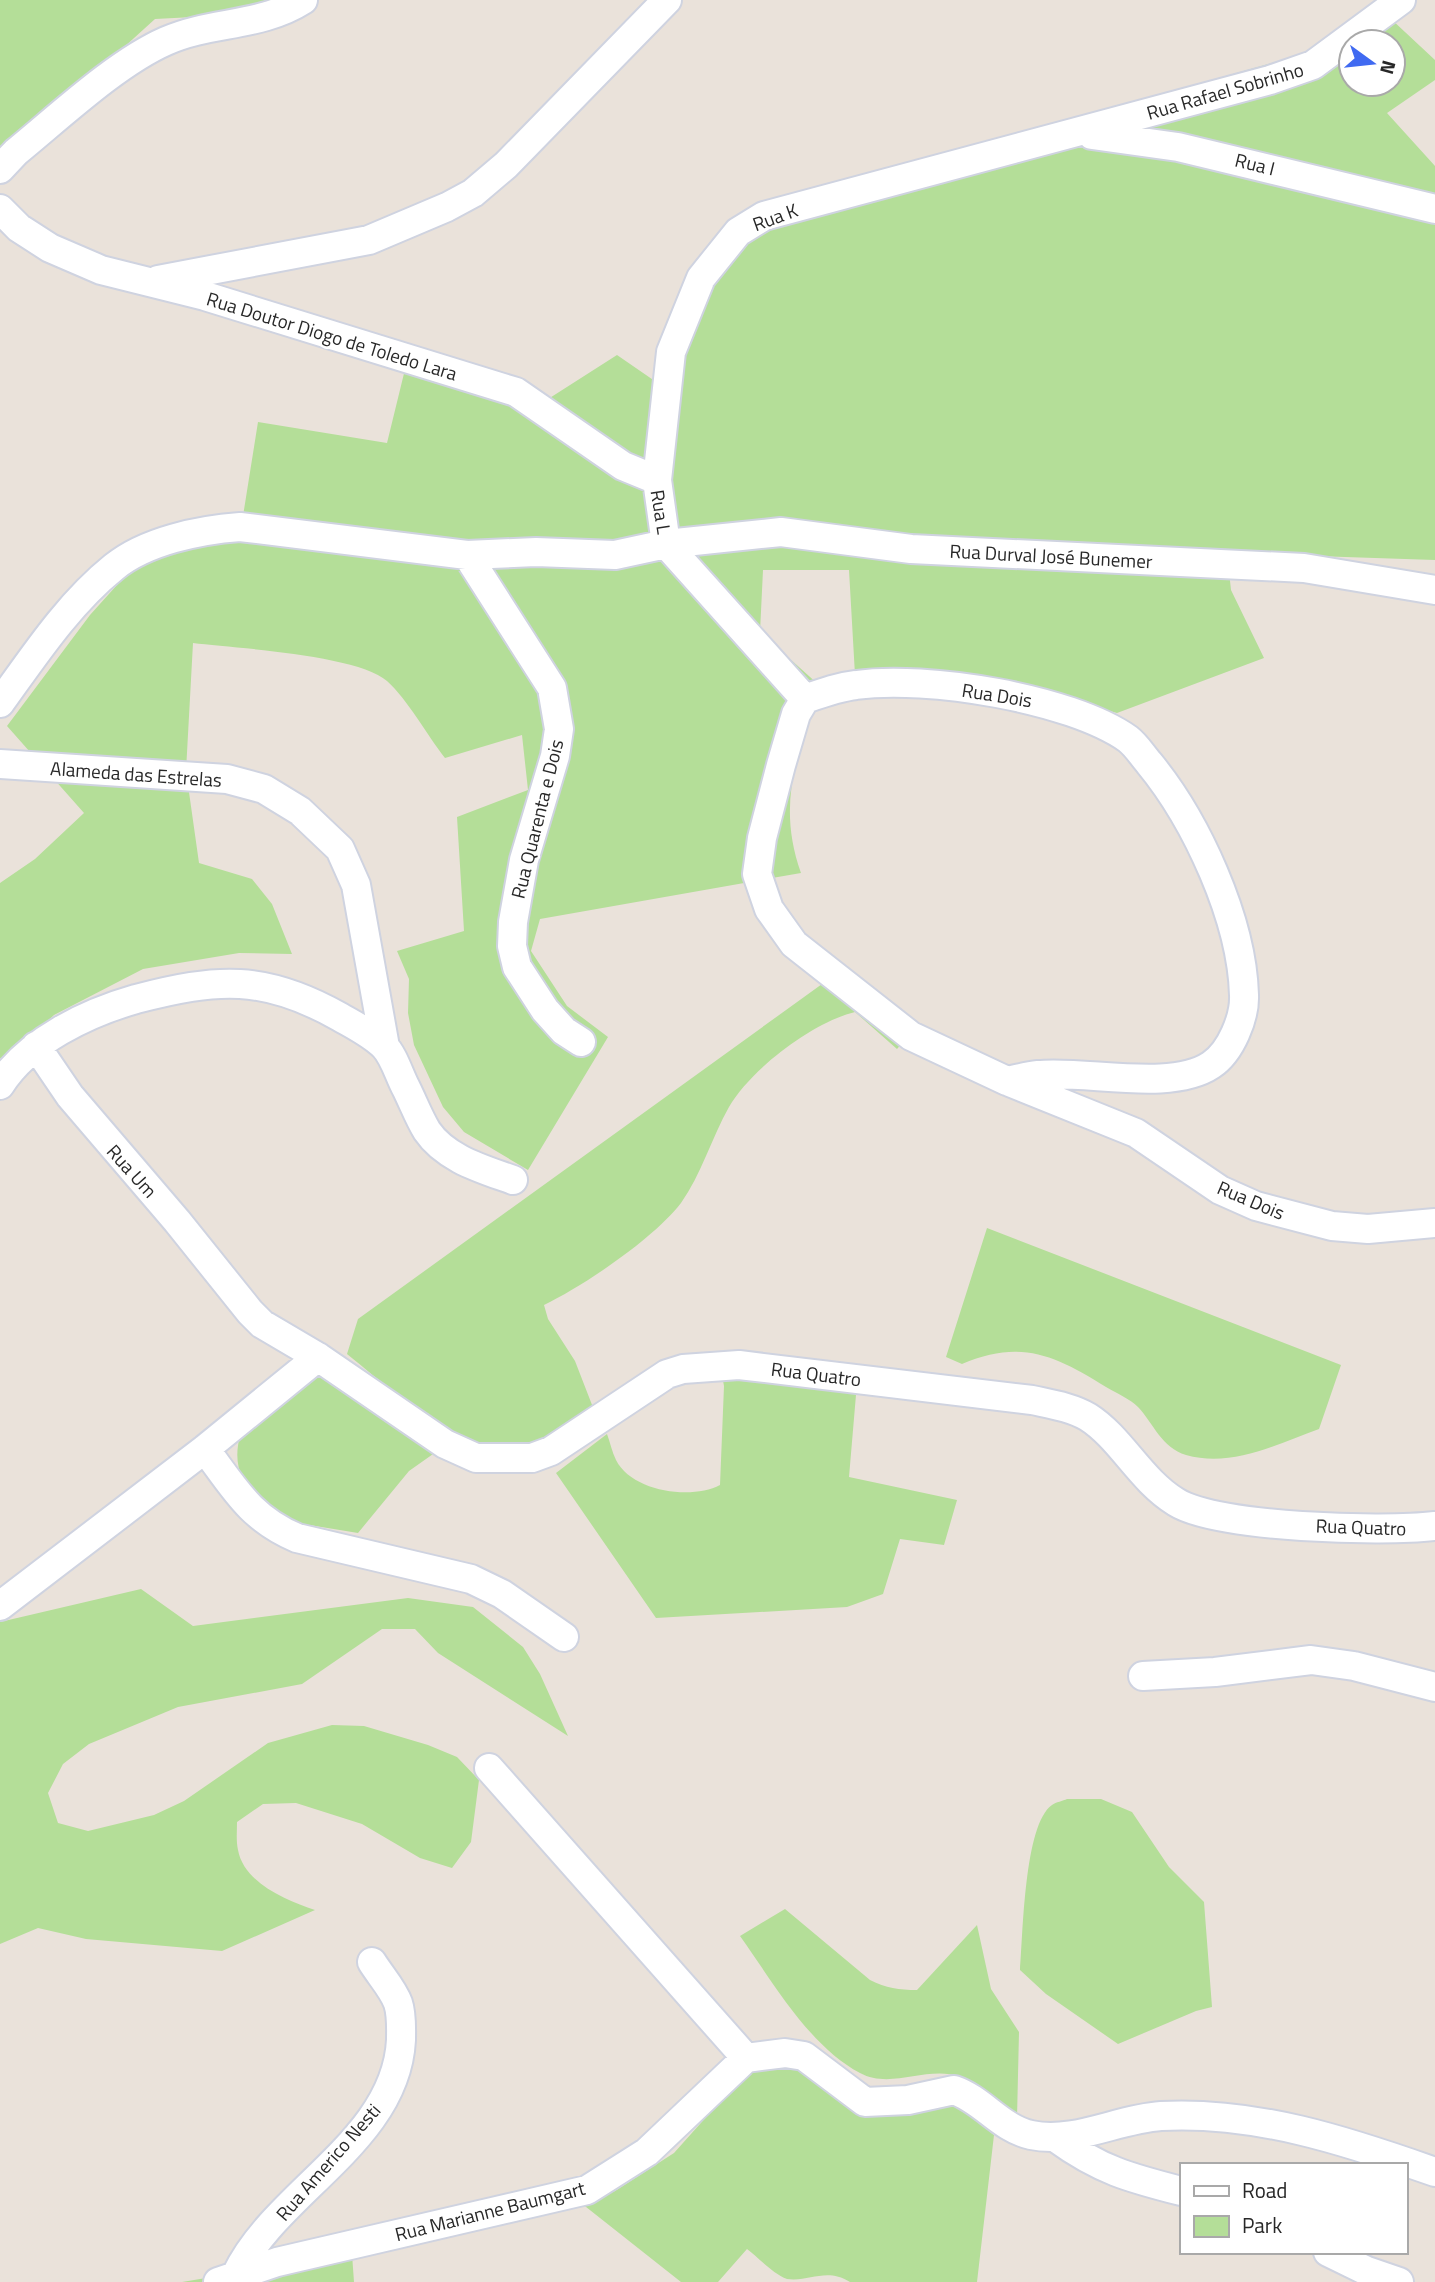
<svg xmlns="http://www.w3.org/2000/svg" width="1435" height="2282" font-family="'Titillium Web',sans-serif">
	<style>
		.green { fill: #b4de98; fill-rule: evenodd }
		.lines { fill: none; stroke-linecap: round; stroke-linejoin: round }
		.minor-casing { stroke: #cfd3e0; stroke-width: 32 }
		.minor { stroke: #fff; stroke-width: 28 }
		.labels { text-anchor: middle; stroke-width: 5; stroke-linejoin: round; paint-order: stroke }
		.street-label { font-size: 19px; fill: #282828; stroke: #fff }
	</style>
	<rect width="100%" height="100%" fill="#eae2da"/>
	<!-- green -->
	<path class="green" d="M0 0H301L268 13 155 19 4 156 0 145Z
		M1390 18 1435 60V80L1387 113 1435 166V560L1227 553 1231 590 1264 658 1117 713 1001 680 964 673 855 675 849 570H763L760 632 820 686C798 752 776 803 801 873L540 919 531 951 567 1006 608 1037 528 1170 464 1132 443 1107 414 1045 408 1013 409 979 397 951 464 931 457 817 528 790 522 735 445 758C427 735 408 700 387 681 359 655 234 648 193 643L186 771 199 863 252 879 272 904 292 954 239 953 143 969 54 1015 9 1058H0V883L35 859 84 813 7 726 90 615 135 565 243 516 258 422 387 443 409 353 545 401 617 355 662 386 704 291 763 206 1322 49ZM1351 42H1393V84H1351Z
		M847 966 917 1026 897 1049 855 1012C813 1022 751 1069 729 1107 712 1137 701 1175 681 1203 653 1239 585 1285 544 1305L548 1319 575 1361 594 1410C576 1421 554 1441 534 1446 463 1462 398 1394 347 1354L358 1319Z
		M987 1228 1341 1365 1319 1429C1277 1444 1232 1468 1186 1455 1162 1448 1153 1423 1138 1407 1130 1399 1116 1393 1106 1387 1055 1355 1020 1339 962 1364L946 1357Z
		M328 1366 443 1447 409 1471 358 1533 273 1519C248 1489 229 1473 241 1432Z
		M721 1370 857 1383 849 1477 957 1500 944 1545 900 1539 883 1594 847 1607 656 1618 556 1473 607 1434C610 1442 612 1452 616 1460 632 1492 692 1500 720 1485L724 1386Z
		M141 1589 193 1626 408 1598 473 1607 523 1647 540 1674 568 1736 438 1653 415 1629H382L302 1684 178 1707 89 1744 63 1764 48 1793 58 1823 88 1831 154 1815 184 1801 268 1743 332 1725 364 1726 428 1745 457 1757 479 1780 471 1842 452 1868 420 1858 362 1824 296 1803 263 1804 237 1822C237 1831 236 1841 238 1850 244 1883 287 1901 315 1910L222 1951 86 1939 38 1928 0 1944V1622Z
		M1067 1799H1101L1132 1812 1169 1867 1204 1902 1212 2007 1196 2011 1118 2044 1046 1994 1020 1970C1023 1936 1024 1824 1052 1805 1056 1802 1063 1801 1067 1799Z
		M785 1909 870 1980C886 1988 899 1990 917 1990L977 1925 991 1989 1019 2032 1017 2118C1000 2104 981 2085 960 2077 928 2065 891 2090 860 2073 809 2046 773 1982 740 1936Z
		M788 2063 819 2074 847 2101 955 2104 994 2135 977 2282H850C826 2267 810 2282 787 2279 773 2274 759 2258 747 2249L718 2282H681L581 2203 615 2191 674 2153 742 2077 755 2068Z
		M352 2254 354 2282H182Z"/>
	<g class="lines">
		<defs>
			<path id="minor" d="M1092 135 1178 147 1435 209
				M0 169 16 152C59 117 116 63 166 41 211 21 261 27 303 0
				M0 209 19 228 50 248 101 270 205 296 516 392 623 466 657 480
				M158 280 369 240 447 207 473 193 506 165 667 0
				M666 544 657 480 671 352 701 278 738 232 764 216 1270 80 1313 65 1401 0
				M666 544 805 699
				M467 555 552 688 559 729 555 756 524 860 513 922 512 946 517 967 545 1010 564 1031 581 1042
				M0 703C34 656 68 604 114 567 146 541 199 530 240 527L467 555 536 552 615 555 666 544 781 532 911 549 1304 568 1435 590
				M0 764 227 779 264 789 300 811 340 849 356 885 385 1047
				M36 1046 70 1096 177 1221 250 1312 262 1324 318 1357 445 1444 476 1458H532L551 1451 667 1374 683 1369 739 1365 1032 1400C1050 1404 1071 1407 1088 1417 1121 1438 1140 1480 1176 1502 1217 1528 1384 1532 1435 1526
				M1007 1081C1017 1079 1028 1076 1038 1075 1086 1070 1171 1092 1211 1065 1231 1052 1245 1017 1244 995 1242 919 1196 820 1149 763 1142 755 1136 745 1128 739 1070 698 926 675 856 685 838 687 822 693 805 699L796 714 781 765 762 838 757 874 769 909 794 944 911 1036 1007 1081 1136 1133 1220 1190 1256 1206 1332 1226 1368 1229 1435 1223
				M0 1085C28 1041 87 1013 136 999 217 978 264 974 340 1017 354 1025 372 1034 384 1046 394 1056 399 1075 406 1088 413 1102 419 1118 427 1131 446 1159 483 1169 513 1180
				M205 1449C235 1489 250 1518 297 1538L471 1579 502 1594 564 1637
				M0 1606 205 1449 318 1357
				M1143 1676 1215 1672 1311 1660 1354 1666 1435 1687
				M489 1768 746 2058
				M1056 2138C1100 2170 1130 2178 1181 2191
				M1328 2252 1367 2271 1399 2282
				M236 2275C275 2192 396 2141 401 2040 401 2028 402 2015 398 2003 393 1989 380 1975 372 1962
				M218 2282 277 2262 587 2190 647 2152 746 2058 785 2053 804 2056 865 2102 908 2100 954 2090C983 2100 1000 2128 1031 2135 1075 2144 1117 2119 1161 2116 1256 2111 1347 2141 1435 2172"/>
		</defs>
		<!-- minor casing -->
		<use href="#minor" class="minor-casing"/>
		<!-- minor -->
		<use href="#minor" class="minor"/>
	</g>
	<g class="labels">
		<!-- street labels -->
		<g class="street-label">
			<text transform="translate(1225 91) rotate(-16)" y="7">Rua Rafael Sobrinho</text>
			<text transform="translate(1255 164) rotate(14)" y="7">Rua I</text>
			<text transform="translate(775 217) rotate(-20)" y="7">Rua K</text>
			<text transform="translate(332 336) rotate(17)" y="7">Rua Doutor Diogo de Toledo Lara</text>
			<text transform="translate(661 512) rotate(81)" y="7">Rua L</text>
			<text transform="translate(1051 556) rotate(3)" y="7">Rua Durval José Bunemer</text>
			<text transform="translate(997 695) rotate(9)" y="7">Rua Dois</text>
			<text transform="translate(136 774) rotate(4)" y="7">Alameda das Estrelas</text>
			<text transform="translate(537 819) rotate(-76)" y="7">Rua Quarenta e Dois</text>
			<text transform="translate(132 1171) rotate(48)" y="7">Rua Um</text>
			<text transform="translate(1251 1200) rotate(23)" y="7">Rua Dois</text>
			<text transform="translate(816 1374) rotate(7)" y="7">Rua Quatro</text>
			<text transform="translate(1361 1527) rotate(2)" y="7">Rua Quatro</text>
			<text transform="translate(328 2162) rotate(-49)" y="7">Rua Americo Nesti</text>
			<text transform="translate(490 2211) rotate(-14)" y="7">Rua Marianne Baumgart</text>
		</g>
	</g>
	<!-- legend -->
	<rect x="1180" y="2163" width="228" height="91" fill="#ffffff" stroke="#a9a9a9" stroke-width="2"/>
	<rect x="1194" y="2186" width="35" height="10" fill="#ffffff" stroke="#a9a9a9" stroke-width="2"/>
	<text x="1242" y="2198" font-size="21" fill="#282828">Road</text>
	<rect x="1194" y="2216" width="35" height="21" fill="#b4de98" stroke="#a9a9a9" stroke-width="2"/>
	<text x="1242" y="2233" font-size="21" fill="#282828">Park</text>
	<!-- north arrow -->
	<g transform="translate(1372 63) rotate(105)"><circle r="33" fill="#ffffff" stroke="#a9a9a9" stroke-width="2"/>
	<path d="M0-5L12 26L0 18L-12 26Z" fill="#406af1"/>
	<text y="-10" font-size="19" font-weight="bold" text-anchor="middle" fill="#282828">N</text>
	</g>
</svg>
